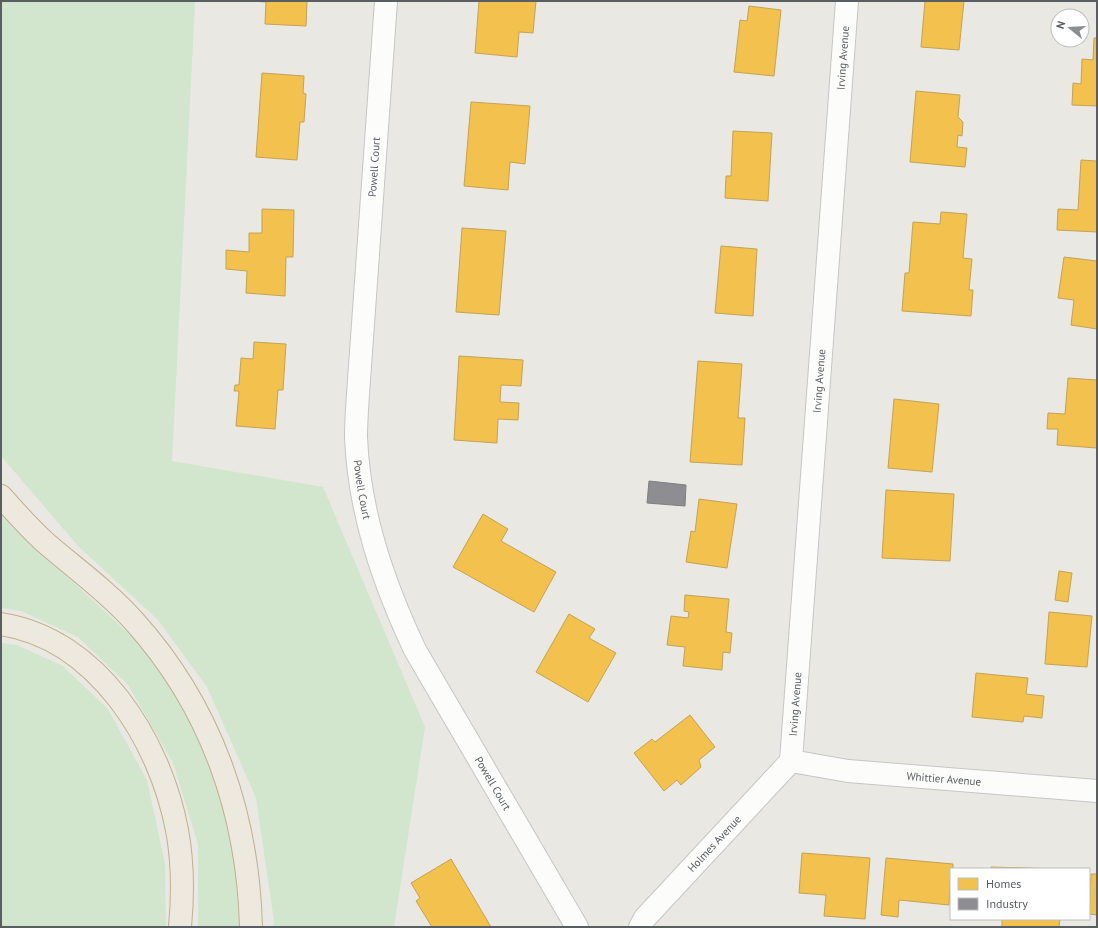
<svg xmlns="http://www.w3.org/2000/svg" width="1098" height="928" font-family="'PT Sans',sans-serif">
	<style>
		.green { fill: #d2e6ce }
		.homes { fill: #f2c14e; stroke: #c4a354 }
		.industry { fill: #8d8d92; stroke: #7d7f84 }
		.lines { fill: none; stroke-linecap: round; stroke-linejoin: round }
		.minor-casing { stroke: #c6c6c5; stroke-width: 24 }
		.motorway-casing { stroke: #c1af90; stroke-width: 24 }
		.minor { stroke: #fcfcfb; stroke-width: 22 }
		.motorway { stroke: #eee9df; stroke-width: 22 }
		.labels { text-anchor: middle; stroke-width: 4; stroke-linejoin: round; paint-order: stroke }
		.street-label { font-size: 11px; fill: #595e62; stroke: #fff }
	</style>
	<rect width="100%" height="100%" fill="#e9e8e3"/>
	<!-- green -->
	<path class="green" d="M1 1H195L172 461 323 487 425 727 394 927H273L274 921 256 798 207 687 158 620 78 546 1 456Z
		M1 511 14 527 142 646 178 697 217 775 235 859 239 927H198V844L173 763 128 685 78 637 21 611 1 608Z
		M1 643 17 645 63 666 108 709 147 780 165 864 166 927H1Z"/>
	<!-- homes -->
	<path class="homes" d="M252 1H307L306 26 265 24 266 2Z
		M479 1H536L533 33 519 32 517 57 475 53Z
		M925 1H964L959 50 921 47Z
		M749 6 781 10 774 76 734 72 740 20 747 21Z
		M1094 38H1097V106L1072 105 1073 83 1081 84 1082 59 1093 60Z
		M262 73 304 76 303 93 306 94 304 122H300L297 160 256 157Z
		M916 91 960 95 958 117 963 122 962 136 958 135 957 147 967 148 965 167 910 162Z
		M471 102 530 106 525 164 510 162 508 190 464 186Z
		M733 131 772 133 768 201 725 198 726 176H731Z
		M1081 160 1097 161V232L1057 230 1058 209 1078 210Z
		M262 209 294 210 293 257H286L285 296 246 293 247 271 226 269V250L249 252V233H262Z
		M941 212 967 214 963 258 972 259 969 290H973L971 316 902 311 905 273H909L913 222 940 224Z
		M462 228 506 231 499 315 456 312Z
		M721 246 757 249 753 316 715 313Z
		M1064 257 1097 261V329L1071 325 1074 300 1058 298Z
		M254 342 286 344 283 390H278L275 429 236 426 239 391H234L235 385H239L241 358 253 359Z
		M459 356 523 360 521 386 501 385 500 402 519 403 518 420 498 419 497 443 454 440Z
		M698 361 742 364 738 418H745L742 465 690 462Z
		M1068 378 1097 380V448L1057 445 1058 429H1047L1048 413 1065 414Z
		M894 399 939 404 932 472 888 468Z
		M886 490 954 494 950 561 882 558Z
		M699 499 737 504 727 568 686 562 691 531 695 532Z
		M483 514 508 529 501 541 556 572 534 612 453 567Z
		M1059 571 1072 573 1068 602 1055 600Z
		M685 595 729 599 726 632 732 633 730 653 723 652 722 670 683 666 685 647 667 645 671 616 688 618 689 612 684 611Z
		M1049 612 1092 616 1087 667 1045 664Z
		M569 614 595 629 589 638 616 653 588 702 536 672Z
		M976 673 1028 678 1026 694 1044 696 1042 718 1024 716 1023 722 972 717Z
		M690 715 715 747 699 760 701 767 681 785 677 780 664 791 634 753 652 739 655 742Z
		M802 853 870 858 865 919 824 916 826 895 799 893Z
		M886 858 953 864V869H951L949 905 899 900 898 917 881 915Z
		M451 859 491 927H432L416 901 420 898 411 883Z
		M991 867 1061 869H991Z
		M1091 874H1097V915L1089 914Z
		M1002 919H1060L1059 927H1002Z"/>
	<!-- industry -->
	<path class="industry" d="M649 481 686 485 685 506 647 503Z"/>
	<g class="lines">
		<defs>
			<g id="minor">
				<path id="s1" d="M386 1 358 394C357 409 356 423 356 437 359 512 383 582 415 650L577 927"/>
				<path id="s2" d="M791 761 847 1"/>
				<path id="s3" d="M791 761 848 771 1097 791"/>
				<path id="s4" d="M640 927 645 918 791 761"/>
			</g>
			<path id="motorway" d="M1 496C16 513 31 530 47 544 76 569 108 592 133 620 211 706 248 813 251 927
				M1 624C98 639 160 741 177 830 183 862 183 895 180 927"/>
		</defs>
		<!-- minor casing -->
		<use href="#minor" class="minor-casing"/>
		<!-- motorway casing -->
		<use href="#motorway" class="motorway-casing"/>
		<!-- minor -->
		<use href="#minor" class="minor"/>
		<!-- motorway -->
		<use href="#motorway" class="motorway"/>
	</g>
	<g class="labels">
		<!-- street labels -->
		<g class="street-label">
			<text dy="4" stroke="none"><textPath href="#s2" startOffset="705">Irving Avenue</textPath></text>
			<text transform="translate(374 167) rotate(-86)" y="4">Powell Court</text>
			<text dy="4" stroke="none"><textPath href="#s2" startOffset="381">Irving Avenue</textPath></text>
			<text dy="4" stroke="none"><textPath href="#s1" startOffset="490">Powell Court</textPath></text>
			<text dy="4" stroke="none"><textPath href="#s2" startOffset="57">Irving Avenue</textPath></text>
			<text dy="4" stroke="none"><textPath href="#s3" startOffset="154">Whittier Avenue</textPath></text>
			<text dy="4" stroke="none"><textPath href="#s1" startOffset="814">Powell Court</textPath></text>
			<text dy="4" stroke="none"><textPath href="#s4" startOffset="112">Holmes Avenue</textPath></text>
		</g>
	</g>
	<!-- border -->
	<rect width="1098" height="928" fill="none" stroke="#595e62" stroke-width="4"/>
	<!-- legend -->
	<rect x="950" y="868" width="140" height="52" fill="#ffffff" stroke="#bdbfc0"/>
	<rect x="958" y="878" width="20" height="12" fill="#f2c14e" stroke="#bdbfc0"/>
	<text x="986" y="888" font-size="12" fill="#595e62">Homes</text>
	<rect x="958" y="898" width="20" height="12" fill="#8d8d92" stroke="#bdbfc0"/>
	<text x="986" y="908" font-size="12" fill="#595e62">Industry</text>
	<!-- north arrow -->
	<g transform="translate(1070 28) rotate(288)"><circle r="19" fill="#ffffff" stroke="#bdbfc0"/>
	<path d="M0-3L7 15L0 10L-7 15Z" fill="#8b8e8f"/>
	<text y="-6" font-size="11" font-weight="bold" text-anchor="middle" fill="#595e62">N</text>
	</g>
</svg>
